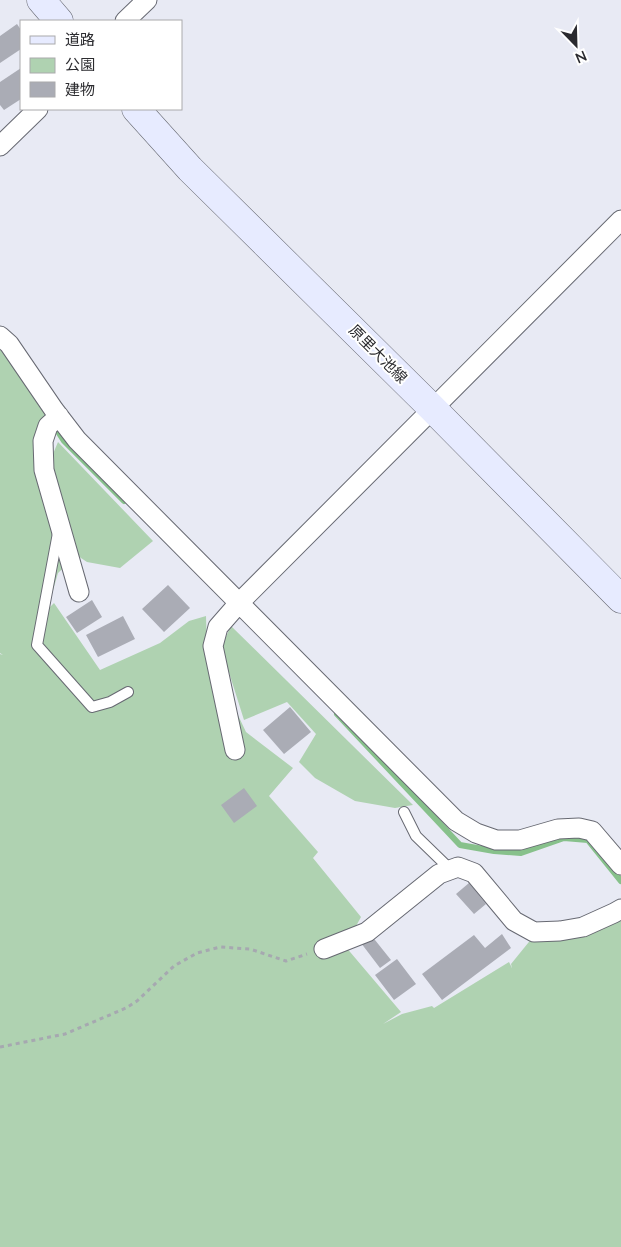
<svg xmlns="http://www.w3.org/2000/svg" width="621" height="1247" font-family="Lato,'Noto Sans JP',sans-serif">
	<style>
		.green { fill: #afd2b1 }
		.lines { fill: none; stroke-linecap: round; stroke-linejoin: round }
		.stream { stroke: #87c18b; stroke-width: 6 }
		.building { fill: #aaacb5 }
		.lane-casing { stroke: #676972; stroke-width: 12 }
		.street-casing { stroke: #676972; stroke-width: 21 }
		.secondary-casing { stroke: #676972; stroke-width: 29 }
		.path { stroke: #a6a8b0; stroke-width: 3; stroke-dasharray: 4 4; stroke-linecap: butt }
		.lane { stroke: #fff; stroke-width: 10 }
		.street { stroke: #fff; stroke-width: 19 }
		.secondary { stroke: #e7ebff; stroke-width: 28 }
		.labels { text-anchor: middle; stroke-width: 4; stroke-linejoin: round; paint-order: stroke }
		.street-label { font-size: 15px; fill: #2b2b2f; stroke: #fff }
	</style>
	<rect width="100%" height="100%" fill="#e8eaf4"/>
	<!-- green -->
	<path class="green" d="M0 336 52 416 43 441 70 562 58 573 49 604 36 621 54 603 100 670 160 643 189 621 206 616 207 650 246 732 293 768 269 796 318 852 313 858 361 917 345 946 401 1012 383 1024 402 1014 432 1006 434 1008 509 962 512 968 511 964 537 932 621 914V1247H0V654L3 655 0 653Z
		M58 442 153 541 120 568 87 562 75 554 50 461Z
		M231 626 413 805 395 808 355 801 315 778 299 762 316 734 287 702 244 720 221 647Z"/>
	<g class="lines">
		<!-- stream -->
		<path class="stream" d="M57 430 64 441 124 501
			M337 714 460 845 494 851 521 853 564 838 588 840 621 881"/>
	</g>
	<!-- building -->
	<path class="building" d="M17 24 21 30V49L0 63V36Z
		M21 68V99L4 110 0 105V82Z
		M168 585 190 608 164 632 142 609Z
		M92 600 102 617 77 633 66 617Z
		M123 616 135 639 98 657 86 635Z
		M290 707 311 732 284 754 263 730Z
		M244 788 257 806 234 823 221 805Z
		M469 883 486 904 474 914 456 894Z
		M502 934 511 948 442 1000 422 974 474 935 485 948Z
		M371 935 391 960 380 968 361 943Z
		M397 959 416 984 394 1000 375 975Z"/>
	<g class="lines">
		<defs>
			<path id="lane" d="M58 533 37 645 92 707 110 702 128 692
				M404 812 416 836 451 870"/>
			<path id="street" d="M125 21 147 0
				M0 146 38 109
				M0 336 9 344 54 410 77 440 456 821 476 833 496 840H520L558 829 579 828 592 831 621 865
				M59 416 48 426 43 441 44 470 79 592
				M235 750 213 646 218 627 239 603 621 220
				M324 949 367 932 439 874 458 867 474 873 514 921 534 932 560 931 583 927 614 913 621 909"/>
			<path id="secondary" d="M41 0 59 21
				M136 109 190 169 432 408 621 599"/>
		</defs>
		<!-- lane casing -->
		<use href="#lane" class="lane-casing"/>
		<!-- street casing -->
		<use href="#street" class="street-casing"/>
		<!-- secondary casing -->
		<use href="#secondary" class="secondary-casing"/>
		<!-- path -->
		<path class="path" d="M0 1047 65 1034 126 1008 137 1001 174 966 197 953 220 947 250 949 286 961 307 954"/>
		<!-- lane -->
		<use href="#lane" class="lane"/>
		<!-- street -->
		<use href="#street" class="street"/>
		<!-- secondary -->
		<use href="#secondary" class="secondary"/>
	</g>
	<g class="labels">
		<!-- street labels -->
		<g class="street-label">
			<text transform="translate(378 354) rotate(45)" y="5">原里大池線</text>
		</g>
	</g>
	<!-- legend -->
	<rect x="20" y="20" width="162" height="90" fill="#ffffff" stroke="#aaaaac"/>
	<rect x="30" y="36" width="25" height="8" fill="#e7ebff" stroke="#aaaaac"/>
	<text x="65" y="45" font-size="15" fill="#2b2b2f">道路</text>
	<rect x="30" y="58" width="25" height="15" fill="#afd2b1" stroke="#aaaaac"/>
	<text x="65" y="70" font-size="15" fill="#2b2b2f">公園</text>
	<rect x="30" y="82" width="25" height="15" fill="#aaacb5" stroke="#aaaaac"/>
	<text x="65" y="95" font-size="15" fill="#2b2b2f">建物</text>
	<!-- north arrow -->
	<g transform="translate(576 45) rotate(157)" stroke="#ffffff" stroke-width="4" paint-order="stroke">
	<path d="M0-4L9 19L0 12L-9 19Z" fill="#2b2b2f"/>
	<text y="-8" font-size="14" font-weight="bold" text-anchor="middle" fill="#2b2b2f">N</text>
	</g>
</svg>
